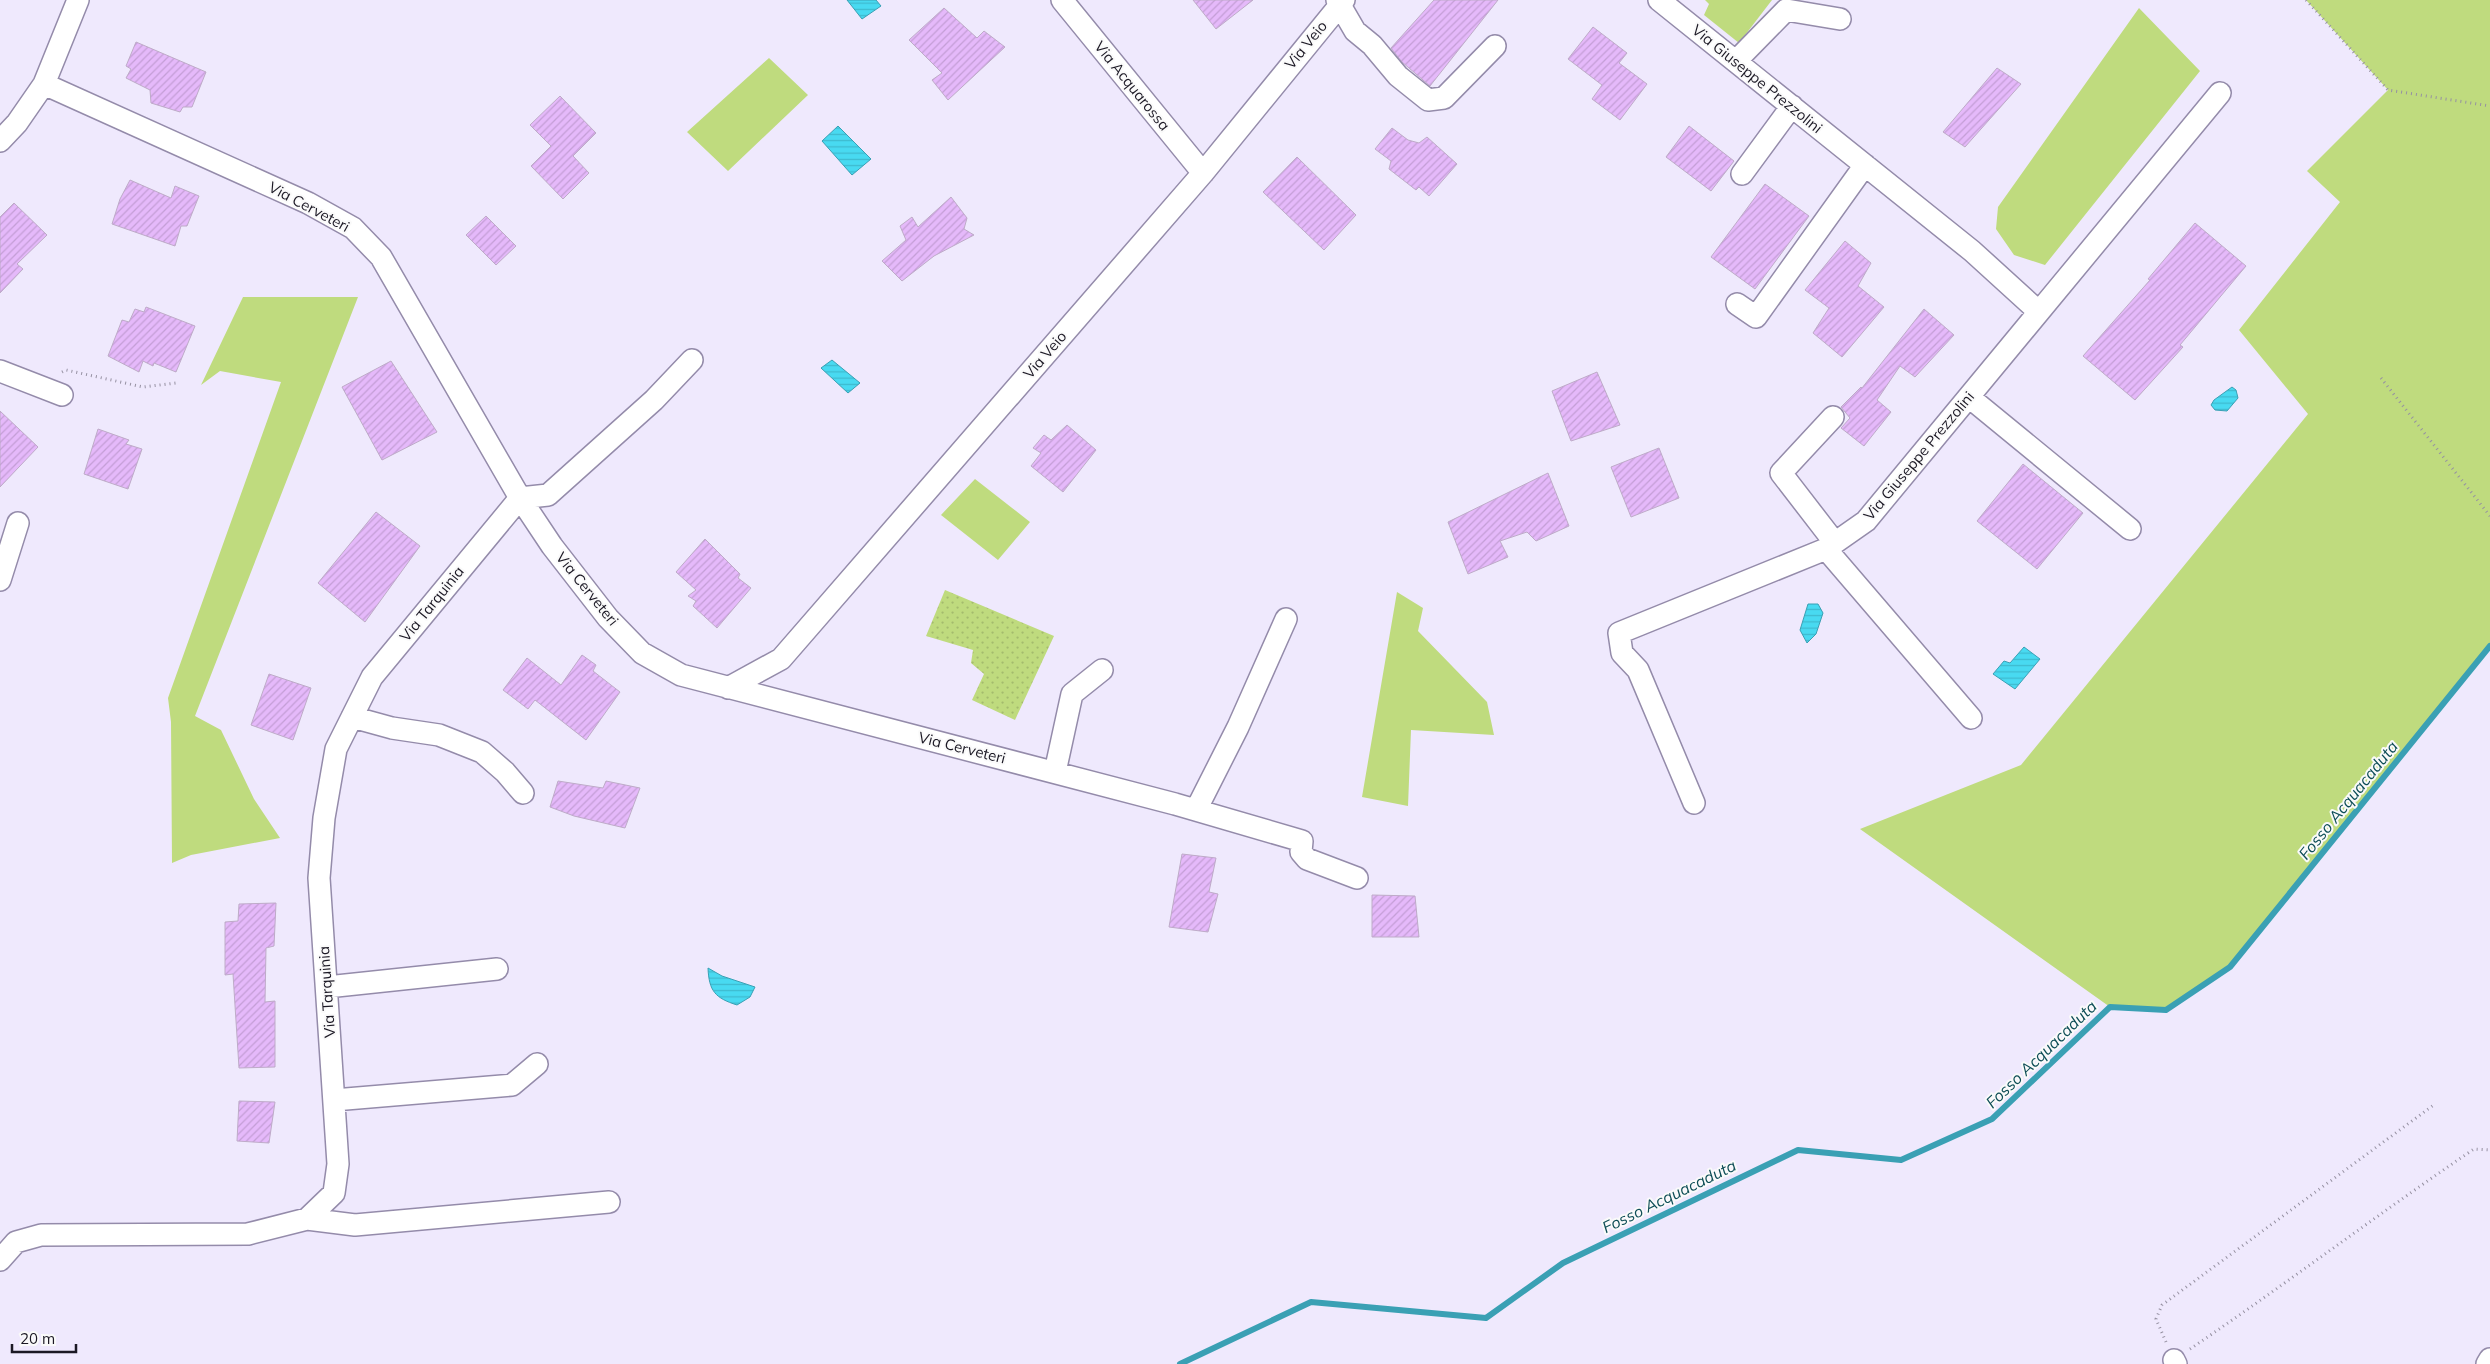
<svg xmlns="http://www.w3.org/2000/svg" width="2490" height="1364" font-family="Mulish,sans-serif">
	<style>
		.grass { fill: #bfdb7e }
		.park { fill: url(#park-dots) }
		.water { fill: url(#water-rules); stroke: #3aa0b4 }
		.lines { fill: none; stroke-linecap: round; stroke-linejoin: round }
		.stream { stroke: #3aa0b4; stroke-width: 6 }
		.building { fill: url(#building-hatch); stroke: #beabc8 }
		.minor-casing { stroke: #948baa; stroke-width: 24 }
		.path { stroke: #9691a2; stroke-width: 3; stroke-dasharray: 1 4; stroke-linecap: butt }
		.minor { stroke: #fff; stroke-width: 21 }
		.labels { text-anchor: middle; stroke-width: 4; stroke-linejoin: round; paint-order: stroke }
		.street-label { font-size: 15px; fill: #1b1824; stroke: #fafafa }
		.water-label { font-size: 16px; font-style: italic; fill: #0d4d56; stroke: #fafafa }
	</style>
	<defs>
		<pattern id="park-dots" width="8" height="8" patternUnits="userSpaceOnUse" patternTransform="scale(1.25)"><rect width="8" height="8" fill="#bfdb7e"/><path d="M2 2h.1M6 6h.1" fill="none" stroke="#a4bb6d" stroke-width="1.8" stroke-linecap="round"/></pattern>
		<pattern id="water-rules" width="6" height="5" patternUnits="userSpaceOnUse" patternTransform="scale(1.25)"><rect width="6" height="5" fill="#48daf1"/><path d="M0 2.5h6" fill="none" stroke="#3ebace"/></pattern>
		<pattern id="building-hatch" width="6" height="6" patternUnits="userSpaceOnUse" patternTransform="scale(1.25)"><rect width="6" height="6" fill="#e5b9fa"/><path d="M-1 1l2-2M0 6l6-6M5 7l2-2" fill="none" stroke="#c49ed6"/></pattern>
	</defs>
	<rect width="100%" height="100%" fill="#efe9fd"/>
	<!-- grass -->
	<path class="grass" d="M1705 0H1772L1739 43 1704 15 1709 4Z
		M2306 0H2490V646L2230 967 2166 1010 2110 1007 1860 829 2021 765 2308 414 2239 330 2340 202 2307 171 2388 90Z
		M2139 8 2200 71 2045 265 2014 255 1996 229 1998 207Z
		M769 58 808 95 728 171 687 132Z
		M243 297H358L195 716 221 730 254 799 280 838 191 855 172 863 171 722 168 698 281 382 220 371 201 385Z
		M975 479 1030 522 998 560 941 515Z
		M1397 592 1423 608 1418 631 1487 702 1494 735 1411 730 1408 806 1362 797Z"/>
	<!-- park -->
	<path class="park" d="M945 590 1054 636 1015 720 972 700 984 674 971 663 973 650 926 636Z"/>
	<!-- water -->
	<path class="water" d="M847 0H876L881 6 862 19Z
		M838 126 871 159 852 175 822 141Z
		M832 360 860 383 848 393 821 368Z
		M2232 387 2236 390 2238 398 2227 411 2215 410 2211 405 2214 400Z
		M1808 604H1818L1823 613 1816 634 1807 643 1800 630Z
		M2024 647 2040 659 2015 689 1993 674 2004 661 2010 663Z
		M708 968 722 976 755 987 750 997 737 1005C715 998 709 991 708 968Z"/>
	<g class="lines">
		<!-- stream -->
		<path class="stream" d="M1180 1364 1311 1302 1486 1318 1563 1263 1798 1150 1901 1160 1992 1119 2110 1007 2166 1010 2230 967 2490 646"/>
	</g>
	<!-- building -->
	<path class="building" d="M1193 0H1253L1216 29Z
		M1434 0H1498L1430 86 1402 62 1391 48Z
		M944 8 977 38 984 31 1005 47 948 100 932 80 942 73 909 40Z
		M1593 27 1627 53 1619 63 1647 84 1620 120 1592 99 1602 85 1568 59Z
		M136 42 206 72 192 107H183L180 112 151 103 150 90 126 78 131 69 126 66Z
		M1997 68 2021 84 1965 147 1943 132Z
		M560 96 596 133 573 156 589 173 563 199 531 166 551 146 530 125Z
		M1689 126 1734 161 1711 191 1666 157Z
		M1392 128 1408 140 1419 143 1427 137 1457 164 1429 196 1419 187 1416 190 1389 169 1391 161 1375 149Z
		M1297 157 1356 215 1324 250 1263 192Z
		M130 180 171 198 175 186 199 196 187 226H181L175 246 112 224 120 199Z
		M1765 184 1809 216 1755 289 1711 257Z
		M951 197 967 218 964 229 974 235 934 256 902 281 882 261 906 240 900 226 912 217 918 227Z
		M14 203 47 235 17 264 23 269 0 293V217Z
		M486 216 516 246 496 265 466 235Z
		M2195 223 2246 266 2180 345 2183 347 2135 400 2083 356 2150 280 2148 279Z
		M1845 241 1871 263 1858 286 1884 307 1842 357 1813 333 1829 308 1805 290Z
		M146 307 195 326 176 372 154 363 153 366 143 361 139 372 108 356 122 320 129 322 135 309 144 312Z
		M1924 309 1954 335 1915 377 1900 366 1877 400 1891 412 1864 446 1841 428 1850 418 1841 407 1861 387 1862 388Z
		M391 361 437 432 382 460 342 387Z
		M1597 372 1620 425 1571 441 1552 391Z
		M0 411 38 447 0 487Z
		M1067 425 1096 450 1063 492 1031 466 1041 453 1033 448 1044 435 1051 440Z
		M98 429 129 440 126 444 142 449 128 489 84 474Z
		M1659 448 1679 498 1631 517 1611 467Z
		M2023 464 2083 513 2037 569 1977 521Z
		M1548 473 1569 526 1536 541 1527 532 1500 541 1508 557 1468 574 1448 522Z
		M376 512 420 546 365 622 318 583Z
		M705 539 740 574 738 578 751 588 717 628 693 606 696 601 688 596 696 590 676 572Z
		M582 655 596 665 593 671 620 692 586 740 535 700 528 709 503 690 527 658 561 685Z
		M269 674 311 688 293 740 251 725Z
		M558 781 603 788 606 781 640 788 625 828 574 816 550 807Z
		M1182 854 1216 858 1209 892 1218 894 1208 932 1169 927Z
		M1372 895 1415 896 1419 937H1372Z
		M276 903 274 946 266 948 265 1002 275 1001V1067L239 1068 233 974 225 975V922L238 921 239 904Z
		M239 1101 275 1102 269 1143 237 1141Z"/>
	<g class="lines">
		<defs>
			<path id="minor" d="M1062 0 1203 173
				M1337 0 1355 31 1372 45 1398 76 1428 100 1444 98 1495 46
				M1659 0 1972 251 2039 312
				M1736 61 1786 10 1840 19
				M44 84 308 203 353 228 381 257 520 498 552 546 608 618 642 653 681 675 1175 804 1302 841 1301 852 1307 859 1357 878
				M0 141 17 123 44 84 78 0
				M1742 174 1792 106
				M1737 304 1756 317 1865 165
				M0 371 62 395
				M1969 397 2130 529
				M1833 417 1781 473 1835 543
				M1826 549 1971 718
				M0 580 18 523
				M728 688 781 659 1203 173 1344 0
				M352 717 392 728 439 735 482 752 505 772 523 793
				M1055 772 1072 694 1102 670
				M1694 803 1638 670 1622 653 1619 633 1826 549 1866 521 2220 93
				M1196 810 1238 727 1286 619
				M327 987 497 969
				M334 1100 512 1085 537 1064
				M307 1219 355 1225 609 1202
				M0 1260 16 1242 41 1235 248 1234 307 1219 334 1193 338 1164 319 878 324 818 336 749 372 677 520 498 548 495 654 400 692 360
				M2174 1360 2176 1364
				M2487 1364 2490 1359"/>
		</defs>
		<!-- minor casing -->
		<use href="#minor" class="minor-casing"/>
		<!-- path -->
		<path class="path" d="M2306 0 2388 90 2490 106
			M62 372 66 370 143 387 176 383
			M2381 378 2490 516
			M2166 1342 2156 1319 2162 1305 2435 1104
			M2190 1349C2286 1284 2378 1214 2474 1149L2490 1150"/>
		<!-- minor -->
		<use href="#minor" class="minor"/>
	</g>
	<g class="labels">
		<!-- street labels -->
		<g class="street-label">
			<text transform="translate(1306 45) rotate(-51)" y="5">Via Veio</text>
			<text transform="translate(1757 79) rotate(39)" y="5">Via Giuseppe Prezzolini</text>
			<text transform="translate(1132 86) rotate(51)" y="5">Via Acquarossa</text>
			<text transform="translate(309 207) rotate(28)" y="5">Via Cerveteri</text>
			<text transform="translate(1045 355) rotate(-49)" y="5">Via Veio</text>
			<text transform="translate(1919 456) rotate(-50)" y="5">Via Giuseppe Prezzolini</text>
			<text transform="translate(587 589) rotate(51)" y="5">Via Cerveteri</text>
			<text transform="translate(432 604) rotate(-51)" y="5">Via Tarquinia</text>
			<text transform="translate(962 748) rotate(14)" y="5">Via Cerveteri</text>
			<text transform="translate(327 992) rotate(-94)" y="5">Via Tarquinia</text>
		</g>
		<!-- water labels -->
		<g class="water-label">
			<text transform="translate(2348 800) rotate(-51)" y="6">Fosso Acquacaduta</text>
			<text transform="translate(2041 1054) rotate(-44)" y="6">Fosso Acquacaduta</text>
			<text transform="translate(1669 1196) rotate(-26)" y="6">Fosso Acquacaduta</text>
		</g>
	</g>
	<!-- scale -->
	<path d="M12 1344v8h64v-8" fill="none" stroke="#1b1824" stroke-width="2.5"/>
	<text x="20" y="1344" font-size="15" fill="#1b1824" stroke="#fafafa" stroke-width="4" paint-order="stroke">20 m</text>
</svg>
